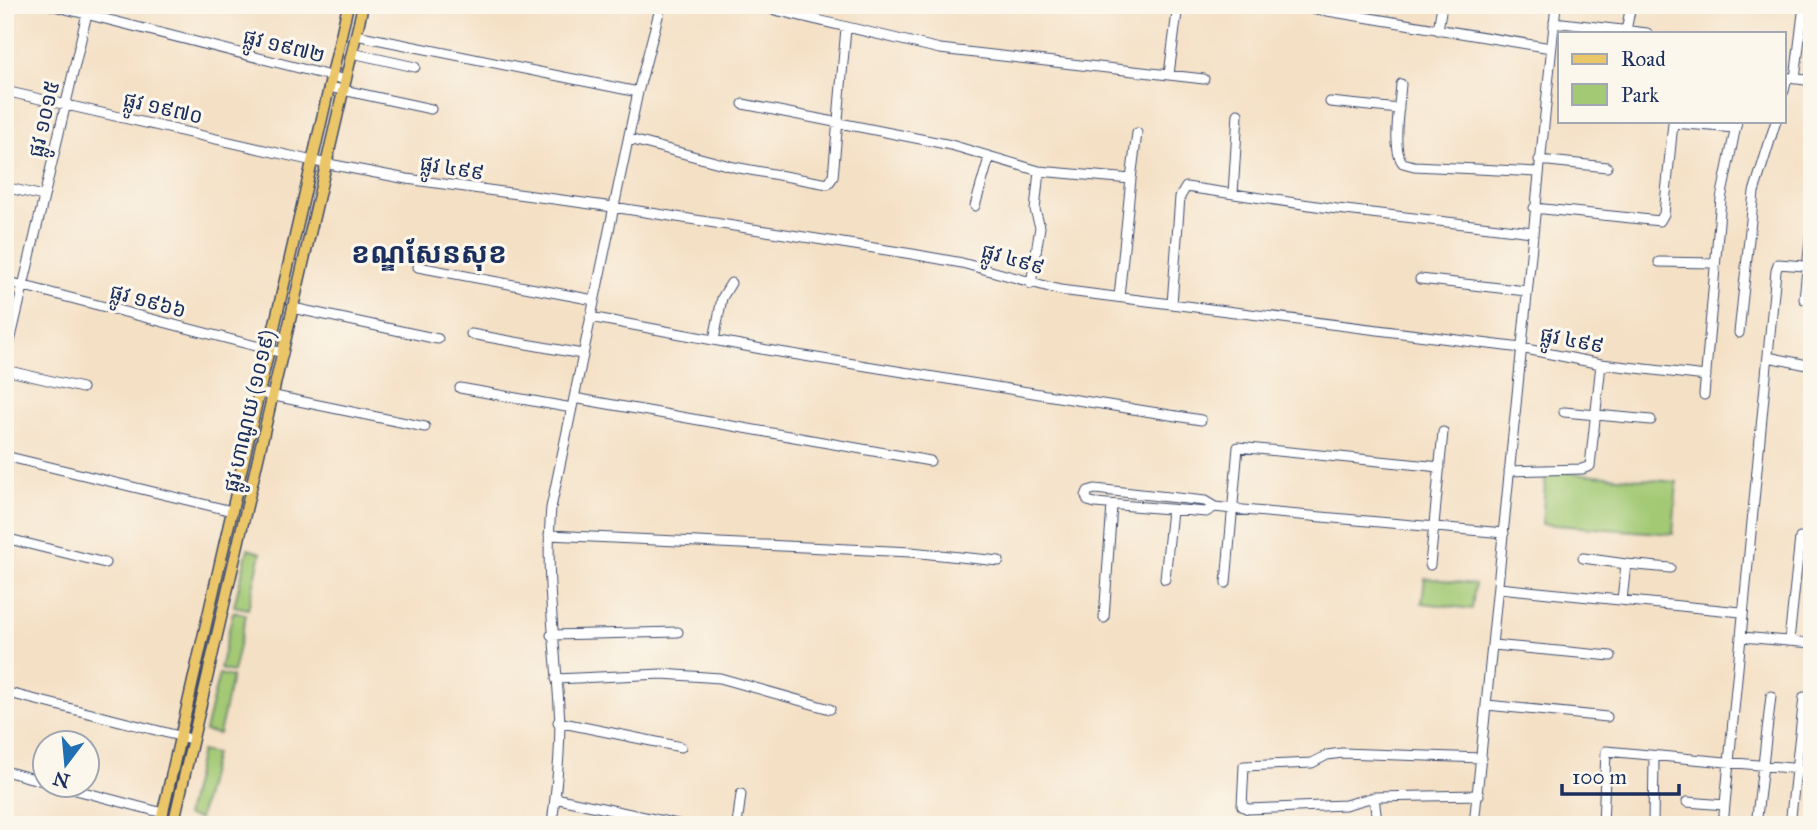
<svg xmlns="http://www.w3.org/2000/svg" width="1817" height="830" font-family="'IM FELL Great Primer','Noto Sans Khmer',serif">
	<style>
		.green { fill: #a3c974; stroke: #5f7c69; stroke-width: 2 }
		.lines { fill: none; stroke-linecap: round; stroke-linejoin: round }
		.minor-casing { stroke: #3c4a6d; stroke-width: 11 }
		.major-casing { stroke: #3c4a6d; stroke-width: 13 }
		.minor { stroke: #fff; stroke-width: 9 }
		.major { stroke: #ebc669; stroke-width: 10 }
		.labels { text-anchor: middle; stroke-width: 6; stroke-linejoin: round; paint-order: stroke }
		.street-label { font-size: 21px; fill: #1b2f5e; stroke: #fbf7ec }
		.district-label { font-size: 28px; font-weight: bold; fill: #1b2f5e; stroke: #fbf7ec }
	</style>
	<rect width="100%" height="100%" fill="#fbf7ec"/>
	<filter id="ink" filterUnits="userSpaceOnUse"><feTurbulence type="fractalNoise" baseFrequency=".0143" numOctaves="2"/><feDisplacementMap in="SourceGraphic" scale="14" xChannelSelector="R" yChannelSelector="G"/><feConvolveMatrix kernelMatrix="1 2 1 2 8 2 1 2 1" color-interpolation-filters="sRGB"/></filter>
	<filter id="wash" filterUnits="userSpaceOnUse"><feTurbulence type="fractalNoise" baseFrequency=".00686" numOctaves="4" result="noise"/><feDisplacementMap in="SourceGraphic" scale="28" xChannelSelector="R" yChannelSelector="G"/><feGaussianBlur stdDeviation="1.57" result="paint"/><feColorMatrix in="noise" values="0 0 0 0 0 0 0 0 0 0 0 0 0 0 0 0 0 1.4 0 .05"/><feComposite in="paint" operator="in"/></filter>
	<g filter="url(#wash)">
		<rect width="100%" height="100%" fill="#f4e0c5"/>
		<!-- green -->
		<path class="green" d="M1546 471 1677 482 1673 534 1542 524Z
			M248 549 261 553 248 609 234 606Z
			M1425 578 1475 584 1472 609 1422 603Z
			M233 612 246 615 233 672 220 669Z
			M219 674 232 677 219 734 205 731Z
			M201 751 215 754 199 819 186 816Z"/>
	</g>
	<g filter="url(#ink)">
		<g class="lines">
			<defs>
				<path id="minor" d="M50 5 346 80
					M754 5 940 49 1204 79
					M1291 5 1551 48
					M1554 22 1647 33
					M1438 30 1442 5
					M1626 31 1631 5
					M356 35 638 92
					M352 53 415 67
					M1169 74 1178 5
					M1784 77 1812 81
					M1795 79 1804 5
					M1401 84C1400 102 1391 151 1403 163L1414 166 1538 172
					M329 87 431 109
					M5 91 313 161 407 179 613 207 912 254 962 263 1060 290 1521 348 1601 364 1706 376
					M1784 91 1787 78
					M1330 102 1399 109
					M743 104 951 145 1039 171 1131 179 1119 297
					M629 139 734 167 828 184 833 177 846 28
					M1539 160 1607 167
					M1131 179 1137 133
					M5 187 43 196
					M1233 194 1238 114
					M975 206 989 158
					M1534 208 1660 221 1664 214 1673 123 1735 128
					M1659 262 1713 263
					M418 267 594 300
					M1420 279 1526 291
					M5 281 283 353
					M1031 284 1040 227 1035 210 1039 171
					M1804 299 1812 220
					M1172 304 1180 197 1186 187 1337 209 1532 232
					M293 308 438 339
					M590 317 767 350 1201 420
					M1739 333 1754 192 1776 121
					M471 334 582 354
					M714 340 722 298 731 283
					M1768 357 1812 366
					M5 363 89 5
					M5 370 82 388
					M460 388 572 408
					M260 393 425 427
					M1704 395 1721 199 1737 121
					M574 398 930 461
					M1564 412 1651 420
					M5 456 232 511
					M1509 471 1582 469 1590 466 1601 364
					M1215 507 1206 512 1095 503 1088 501 1086 496 1088 491 1095 489 1205 501 1215 507 1232 509 1504 533
					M549 535 911 552 999 561
					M5 538 105 563
					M1583 558 1626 564
					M1430 565 1443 432
					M1165 579 1172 510
					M1226 583 1238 447 1440 467
					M1499 588 1741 612
					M1622 600 1626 564 1670 568
					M1104 618 1112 505
					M551 635 678 632
					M1742 637 1812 643
					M1789 641 1800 538
					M1493 645 1611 656
					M556 679 662 674 720 678 830 709
					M5 692 187 738
					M1487 705 1607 717
					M558 722 681 747
					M5 771 46 782
					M53 784 163 813
					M1479 795 1374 797 1345 805 1248 809 1242 806 1244 766 1312 763 1327 755 1342 753 1482 758
					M1374 797 1377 822 1391 825
					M555 798 682 825
					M1687 802 1725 805
					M552 825C556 787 562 745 559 706 555 640 545 574 551 508L638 92 661 5
					M737 825 741 794
					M1474 825 1556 5
					M1603 825 1606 751 1812 770
					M1653 825 1654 757
					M1723 825 1776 271 1778 264 1805 266
					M1756 825 1771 696
					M1790 825 1804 697"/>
				<path id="major" d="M160 825 348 5
					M173 825 363 5"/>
			</defs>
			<!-- minor casing -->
			<use href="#minor" class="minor-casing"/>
			<!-- major casing -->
			<use href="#major" class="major-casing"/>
			<!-- minor -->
			<use href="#minor" class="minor"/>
			<!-- major -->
			<use href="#major" class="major"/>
		</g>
	</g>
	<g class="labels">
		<!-- street labels -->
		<g class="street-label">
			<text transform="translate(284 46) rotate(14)" y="7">ផ្លូវ ១៩៧២</text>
			<text transform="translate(163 108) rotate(13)" y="7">ផ្លូវ ១៩៧០</text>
			<text transform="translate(44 119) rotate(-77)" y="7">ផ្លូវ ១០១៥</text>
			<text transform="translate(452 168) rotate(9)" y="7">ផ្លូវ ៤៩៩</text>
			<text transform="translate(1013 259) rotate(16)" y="7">ផ្លូវ ៤៩៩</text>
			<text transform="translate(148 301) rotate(15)" y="7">ផ្លូវ ១៩៦៦</text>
			<text transform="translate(1572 340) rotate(11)" y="7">ផ្លូវ ៤៩៩</text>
			<text transform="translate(249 411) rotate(-77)" y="7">ផ្លូវ ហាណូយ (១០១៩)</text>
		</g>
		<!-- district labels -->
		<g class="district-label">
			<text x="429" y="263">ខណ្ឌសែនសុខ</text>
		</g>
	</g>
	<!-- margin -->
	<rect width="1817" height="830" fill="none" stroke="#fbf7ec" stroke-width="28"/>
	<!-- legend -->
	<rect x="1558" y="32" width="228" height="91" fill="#fbf7ec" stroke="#a1a7b3" stroke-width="2"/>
	<rect x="1572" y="54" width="35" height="10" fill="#ebc669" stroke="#a1a7b3" stroke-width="2"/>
	<text x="1621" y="66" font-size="21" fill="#1b2f5e">Road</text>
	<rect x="1572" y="84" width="35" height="21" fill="#a3c974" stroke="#a1a7b3" stroke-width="2"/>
	<text x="1621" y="102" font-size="21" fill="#1b2f5e">Park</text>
	<!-- north arrow -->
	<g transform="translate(66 764) rotate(196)"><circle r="33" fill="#fbf7ec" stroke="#a1a7b3" stroke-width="2"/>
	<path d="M0-5L12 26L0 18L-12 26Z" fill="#1f6fb2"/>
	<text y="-10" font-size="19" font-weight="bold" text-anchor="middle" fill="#1b2f5e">N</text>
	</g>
	<!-- scale -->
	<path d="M1562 784v10h117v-10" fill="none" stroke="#1b2f5e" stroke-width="3.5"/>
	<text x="1572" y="784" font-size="21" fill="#1b2f5e" stroke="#fbf7ec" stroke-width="5" paint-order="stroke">100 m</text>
</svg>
